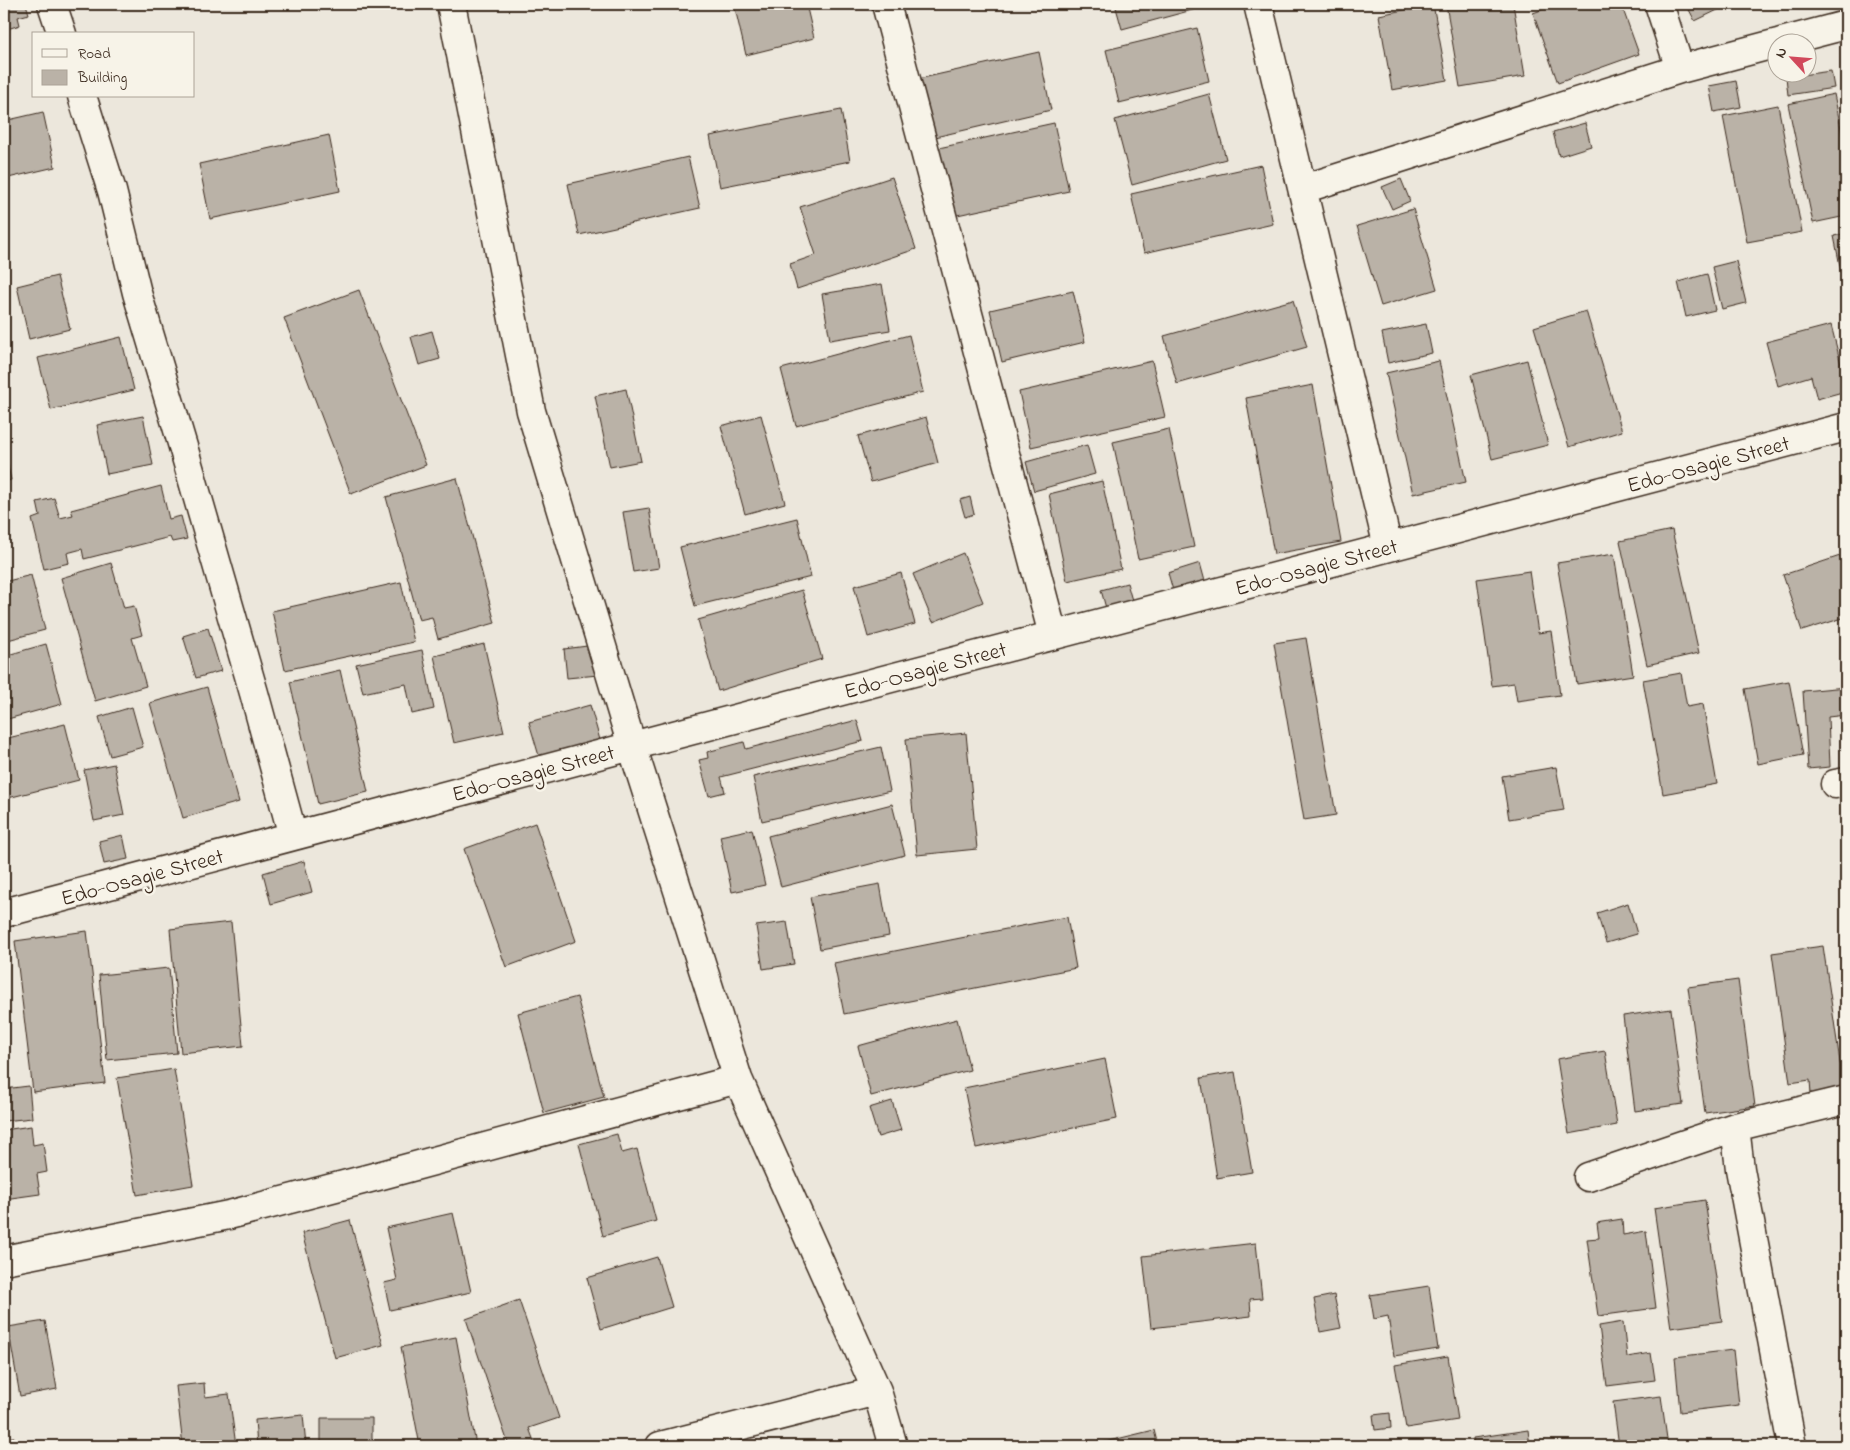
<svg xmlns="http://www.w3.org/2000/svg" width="1850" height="1450" font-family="'Indie Flower',sans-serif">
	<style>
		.building { fill: #bab2a7; stroke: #3b2a1e }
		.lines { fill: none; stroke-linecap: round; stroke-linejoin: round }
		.minor-casing { stroke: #3b2a1e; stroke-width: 31 }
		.minor { stroke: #f7f3e8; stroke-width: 28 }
		.labels { text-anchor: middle; stroke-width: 5; stroke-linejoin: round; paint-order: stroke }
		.street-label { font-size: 22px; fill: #3b2a1e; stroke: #f7f3e8 }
	</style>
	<rect width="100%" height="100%" fill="#ece7dc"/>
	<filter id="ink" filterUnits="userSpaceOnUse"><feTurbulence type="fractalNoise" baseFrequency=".02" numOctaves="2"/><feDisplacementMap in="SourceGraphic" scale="10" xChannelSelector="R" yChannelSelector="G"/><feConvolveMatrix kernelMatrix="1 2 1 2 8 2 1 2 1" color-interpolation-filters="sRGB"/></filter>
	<g filter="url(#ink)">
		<!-- building -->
		<path class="building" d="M4 4H26L29 14 18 17 20 25 4 30Z
			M734 4H806L814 38 746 55Z
			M1115 4H1194L1196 9 1122 29Z
			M1433 4 1447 80 1392 90 1379 15Z
			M1446 4H1513L1525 76 1460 87Z
			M1558 4H1621L1639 54 1558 83 1533 13Z
			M1686 4H1730L1695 21Z
			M1197 28 1209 81 1119 103 1106 50Z
			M1039 52 1051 110 931 138 918 79Z
			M1831 71 1834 88 1788 95 1786 77Z
			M1736 81 1741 107 1714 112 1709 86Z
			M1209 94 1226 159 1132 185 1115 120Z
			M1834 94 1846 153V216L1813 223 1788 104Z
			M1778 105 1802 232 1747 242 1723 116Z
			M841 110 850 161 720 187 710 136Z
			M43 112 55 167 4 179V121Z
			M1054 123 1069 191 948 217 934 149Z
			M1585 123 1591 146 1559 156 1553 132Z
			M329 135 340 191 210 219 199 164Z
			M688 157 700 208 579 235 568 184Z
			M1261 165 1273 224 1144 253 1131 194Z
			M892 177 916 249 797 289 790 264 816 255 800 207Z
			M1401 179 1410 201 1392 209 1382 187Z
			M1413 209 1437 289 1381 306 1357 226Z
			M1846 233V296L1834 236Z
			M1736 261 1746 303 1722 309 1712 267Z
			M1707 274 1715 310 1686 317 1678 282Z
			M57 276 70 329 29 339 17 286Z
			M882 284 890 330 830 340 822 294Z
			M359 290 426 465 351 494 284 318Z
			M1073 291 1085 342 1002 362 990 310Z
			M1293 300 1307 347 1177 384 1164 336Z
			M1586 311 1622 431 1569 447 1534 327Z
			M1426 324 1432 353 1388 363 1382 333Z
			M1831 325 1846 384V391L1817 399 1811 376 1778 386 1766 342Z
			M432 331 440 359 419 365 411 337Z
			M909 335 923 392 796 426 781 369Z
			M121 337 134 390 51 410 38 358Z
			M1527 360 1548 445 1492 459 1471 375Z
			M1152 361 1165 417 1031 447 1019 392Z
			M1439 361 1466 482 1413 494 1386 373Z
			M1313 385 1341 542 1274 554 1246 398Z
			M626 389 641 461 610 467 595 396Z
			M761 415 785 503 745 514 721 426Z
			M143 416 153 465 107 474 97 425Z
			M926 417 938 463 871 482 858 436Z
			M1169 429 1194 547 1138 559 1113 442Z
			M1087 445 1095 474 1034 491 1026 462Z
			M4 448 11 480 4 482Z
			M457 478 495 623 438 639 432 617 419 620 386 497Z
			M1102 481 1121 569 1067 581 1049 494Z
			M161 486 169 519 181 516 187 539 172 542 170 537 84 559 82 549 67 553 69 563 44 569 32 519 40 516 37 502 54 498 60 518 73 515 71 510Z
			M970 497 974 514 965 517 960 500Z
			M649 508 659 568 633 572 623 512Z
			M797 518 811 577 695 606 680 547Z
			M1672 530 1699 653 1647 665 1620 541Z
			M963 553 983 602 933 622 913 574Z
			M1614 554 1633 675 1577 684 1557 563Z
			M1846 554V617L1802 631 1783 575Z
			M111 563 124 608 134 606 142 635 132 638 146 686 95 701 61 578Z
			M1200 563 1206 585 1174 594 1168 573Z
			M1529 571 1538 633 1551 631 1560 695 1517 701 1514 683 1492 686 1477 579Z
			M901 573 915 624 868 637 854 586Z
			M31 575 45 630 4 641V582Z
			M401 582 414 642 285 670 272 611Z
			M1127 583 1133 604 1107 612 1101 590Z
			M802 590 822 659 718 691 698 620Z
			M208 628 221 671 196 678 183 636Z
			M1306 638 1336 815 1304 820 1274 643Z
			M46 644 62 704 4 720V656Z
			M484 644 504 732 454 743 434 656Z
			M595 645 598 675 567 678 564 649Z
			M422 650 434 709 412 714 406 684 363 693 356 664Z
			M340 670 368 792 318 804 290 682Z
			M1681 673 1687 707 1703 704 1717 784 1663 794 1643 680Z
			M1789 681 1803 755 1758 764 1745 689Z
			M207 687 239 802 183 818 150 703Z
			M1846 687V715L1828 717 1830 767 1808 769 1803 691Z
			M590 705 600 740 539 756 529 722Z
			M132 707 143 747 110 756 99 717Z
			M857 720 863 741 721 777 725 792 709 796 699 760 708 758 707 752 744 742 746 749Z
			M65 724 79 780 4 799V739Z
			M966 733 977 849 917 855 906 739Z
			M881 747 890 791 762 821 753 777Z
			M114 764 124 815 94 821 84 770Z
			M1556 767 1564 810 1509 819 1502 776Z
			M892 804 905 855 781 887 768 836Z
			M535 823 576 941 506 967 464 849Z
			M752 829 765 885 732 892 720 836Z
			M123 835 128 859 104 864 99 841Z
			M304 861 312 892 271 904 263 873Z
			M880 884 889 936 820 949 810 897Z
			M1628 903 1637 934 1606 943 1597 913Z
			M1067 917 1076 968 844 1014 834 963Z
			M231 922 243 1046 181 1053 170 929Z
			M787 922 794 964 763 969 756 926Z
			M87 931 105 1083 33 1092 15 941Z
			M1823 946 1844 1089 1811 1094 1810 1080 1790 1083 1772 953Z
			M169 968 177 1053 107 1060 99 975Z
			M1738 980 1755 1106 1705 1113 1688 987Z
			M577 997 604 1097 544 1113 518 1013Z
			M1671 1009 1683 1104 1635 1111 1623 1016Z
			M957 1019 970 1070 871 1096 858 1046Z
			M1605 1051 1617 1125 1569 1134 1557 1059Z
			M1105 1059 1117 1119 976 1148 964 1088Z
			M174 1069 193 1185 137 1195 117 1078Z
			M1235 1072 1252 1172 1217 1178 1201 1078Z
			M29 1086 32 1118 4 1121V1089Z
			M892 1101 901 1130 878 1137 869 1108Z
			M31 1126 33 1145 43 1143 47 1172 37 1174 40 1194 4 1199V1130Z
			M617 1134 622 1153 637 1149 656 1221 603 1236 579 1144Z
			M1705 1200 1722 1321 1671 1328 1654 1208Z
			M453 1213 471 1292 390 1310 384 1283 397 1280 386 1228Z
			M1622 1219 1623 1235 1646 1231 1656 1308 1598 1316 1587 1239 1599 1238 1597 1223Z
			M350 1220 383 1345 335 1358 302 1233Z
			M1256 1243 1262 1298 1250 1299 1251 1316 1151 1328 1143 1256Z
			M657 1257 672 1307 601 1329 587 1278Z
			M1429 1286 1438 1349 1394 1356 1388 1316 1374 1319 1370 1295Z
			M1334 1295 1341 1328 1320 1332 1314 1299Z
			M519 1300 559 1418 529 1428 535 1444 530 1446H509L466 1319Z
			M45 1321 57 1389 20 1396 8 1327Z
			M1623 1322 1627 1357 1651 1353 1655 1380 1607 1386 1599 1326Z
			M456 1337 476 1445 467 1446H420L401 1347Z
			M1733 1350 1739 1405 1680 1412 1675 1357Z
			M1448 1356 1458 1420 1406 1428 1395 1365Z
			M204 1383 205 1397 229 1394 236 1446H183L176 1386Z
			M1661 1396 1668 1446H1619L1613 1402Z
			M1390 1413 1391 1428 1375 1430 1373 1415Z
			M303 1415 306 1446H257L255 1420Z
			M321 1418H372V1446H321Z
			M1154 1430 1158 1446H1088Z
			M1528 1430 1530 1446H1474L1473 1438Z
			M14 1437 15 1446H4V1438Z"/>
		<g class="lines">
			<defs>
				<path id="minor" d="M52 4 62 34
					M451 4 531 411 632 746 738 1079 877 1391 893 1446
					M886 4 1053 635
					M1258 4 1388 547
					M1659 4 1680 69
					M1781 42 1846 25
					M82 96 112 191 137 293 184 450 254 693 293 836
					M1303 189 1680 69 1778 43
					M1835 784 1846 782
					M4 913 632 746 1846 427
					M1588 1177 1735 1127
					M4 1260 229 1215 378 1176 738 1079
					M660 1446 877 1391
					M1792 1446 1740 1169 1735 1127 1846 1100"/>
			</defs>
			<!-- minor casing -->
			<use href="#minor" class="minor-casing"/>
			<!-- minor -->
			<use href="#minor" class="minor"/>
		</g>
	</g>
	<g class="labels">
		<!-- street labels -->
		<g class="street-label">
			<text transform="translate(1708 463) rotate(-15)" y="8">Edo-Osagie Street</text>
			<text transform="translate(1316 566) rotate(-15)" y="8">Edo-Osagie Street</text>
			<text transform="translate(925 669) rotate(-15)" y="8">Edo-Osagie Street</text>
			<text transform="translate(533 772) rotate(-15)" y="8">Edo-Osagie Street</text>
			<text transform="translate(142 876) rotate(-15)" y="8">Edo-Osagie Street</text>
		</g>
	</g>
	<!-- margin -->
	<rect width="1850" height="1450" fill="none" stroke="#f7f3e8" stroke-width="20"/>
	<rect x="10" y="10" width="1830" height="1430" fill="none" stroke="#3b2a1e" stroke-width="2" filter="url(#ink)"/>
	<!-- legend -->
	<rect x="32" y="32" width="162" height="65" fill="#f7f3e8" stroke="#aca397"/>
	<rect x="42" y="49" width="25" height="8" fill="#f7f3e8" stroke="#aca397"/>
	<text x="78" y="58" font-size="15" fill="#3b2a1e">Road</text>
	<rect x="42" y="70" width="25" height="15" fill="#bab2a7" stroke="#aca397"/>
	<text x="78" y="82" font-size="15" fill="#3b2a1e">Building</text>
	<!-- north arrow -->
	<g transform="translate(1792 58) rotate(296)"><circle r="24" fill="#f7f3e8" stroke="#aca397"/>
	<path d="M0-4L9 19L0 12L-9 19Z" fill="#d1495b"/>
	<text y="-8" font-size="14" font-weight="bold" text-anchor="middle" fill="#3b2a1e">N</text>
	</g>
</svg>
